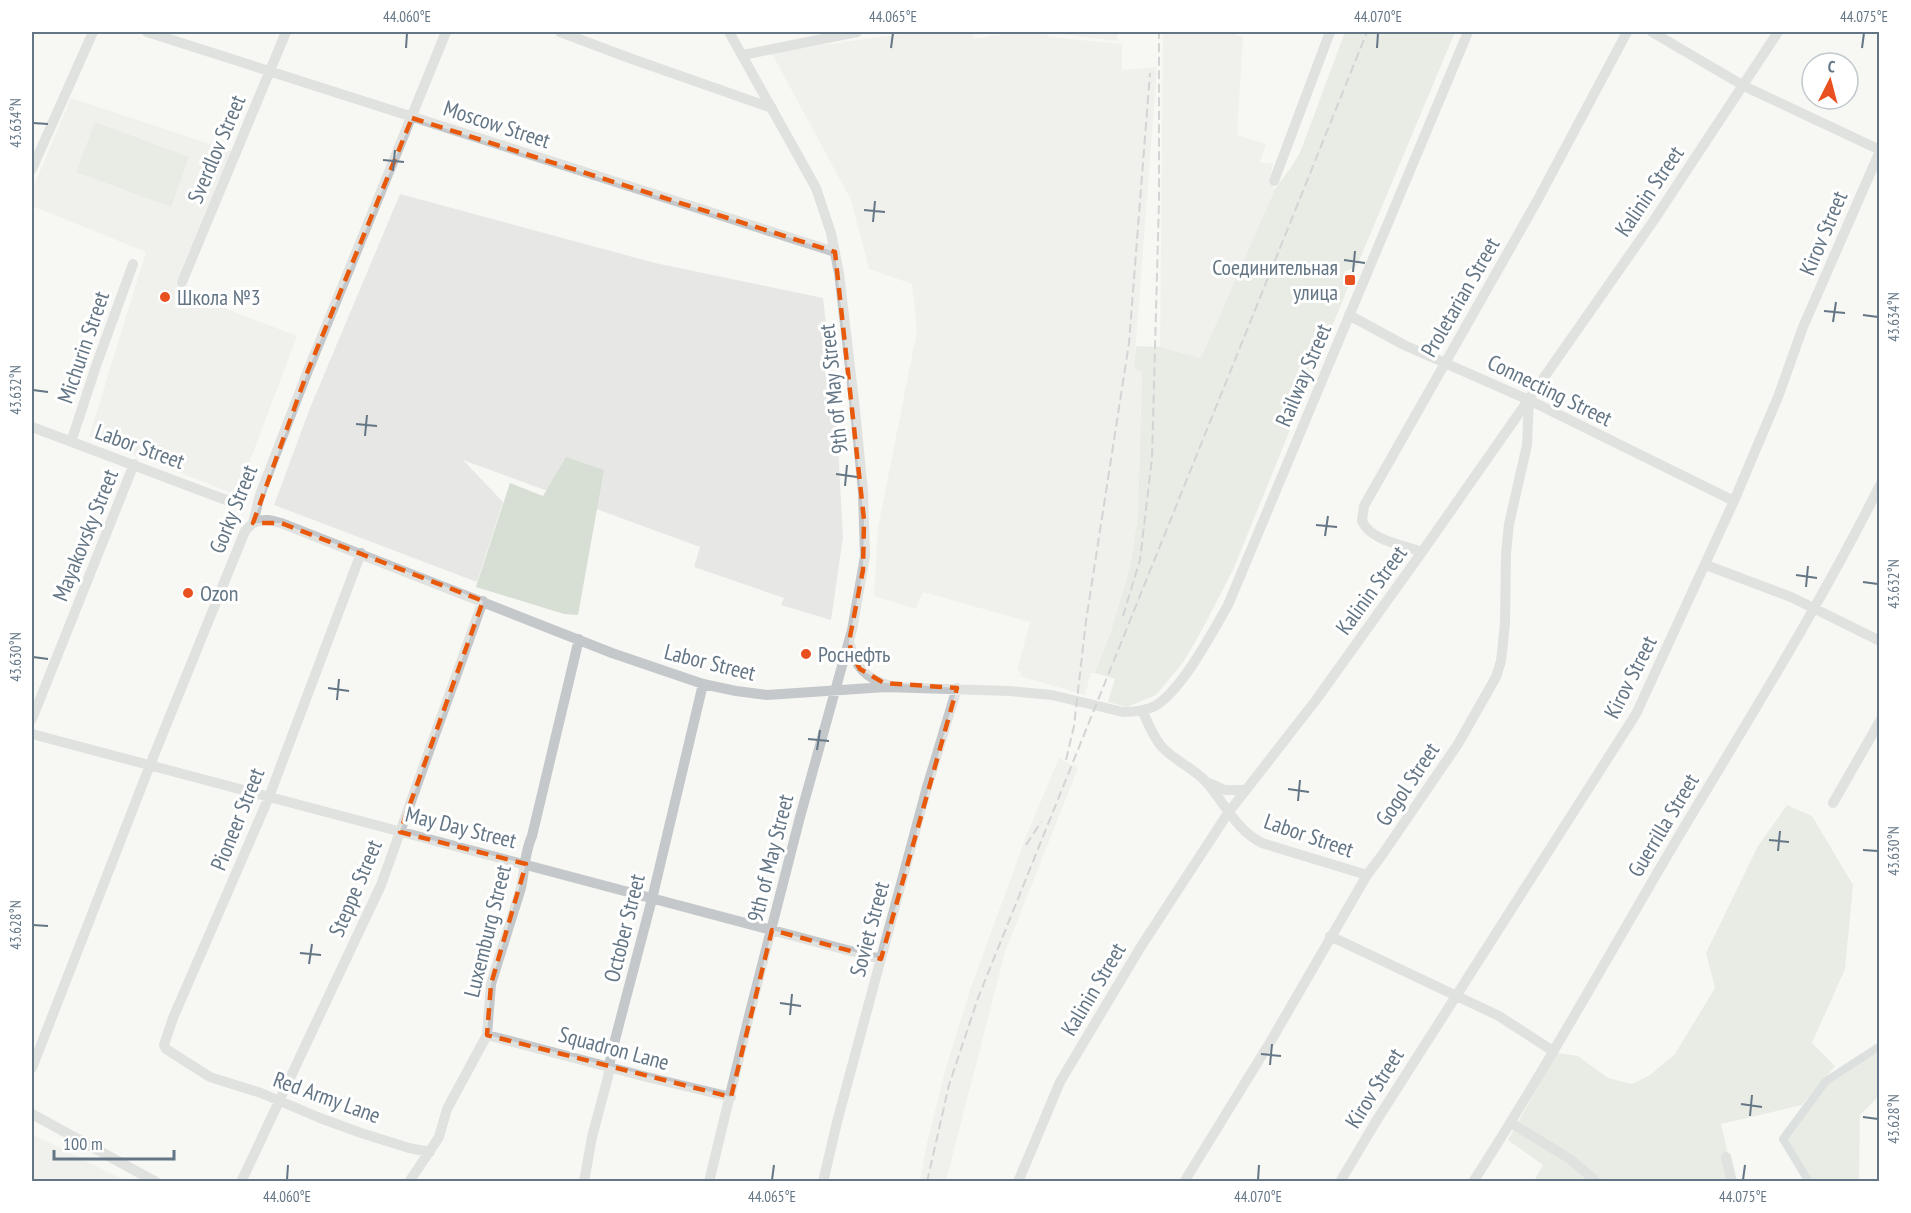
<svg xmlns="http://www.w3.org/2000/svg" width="1911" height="1213" font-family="'PT Sans Narrow',sans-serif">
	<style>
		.built { fill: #e7e8e6 }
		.green { fill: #d7ded4 }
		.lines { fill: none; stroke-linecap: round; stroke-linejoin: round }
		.canal { stroke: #bbc6cb; stroke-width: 8 }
		.minor { stroke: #c4c8cb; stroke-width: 10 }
		.rail { stroke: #a4aab0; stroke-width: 2; stroke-dasharray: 9 4.5; stroke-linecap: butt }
		.marked { fill: none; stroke: #e8590c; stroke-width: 4.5; stroke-dasharray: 12 8; stroke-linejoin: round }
		.ticks { fill: none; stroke: #647685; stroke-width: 2 }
		.poi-dot { fill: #e95020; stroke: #fff; stroke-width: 2 }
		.labels { text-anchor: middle; stroke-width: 6; stroke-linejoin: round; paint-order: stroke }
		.street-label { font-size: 22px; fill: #647685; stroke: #fff }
		.poi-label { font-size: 22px; fill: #647685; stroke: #fff; text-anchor: start }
		.neatline { fill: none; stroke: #647685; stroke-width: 2 }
		.ticks-label { font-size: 15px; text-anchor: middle; fill: #647685 }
	</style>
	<rect width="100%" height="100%" fill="#f7f7f3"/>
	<!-- built -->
	<path class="built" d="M916 32H972L974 39 1014 32H1030L1031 34 1043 32 1050 37 1122 44V70L1157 67 1134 369 1142 371 1138 515 1130 567 1111 631 1095 673H1091L1085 695 1020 676 1021 672 1017 670 1030 622 923 592 916 609 874 596 878 527 917 331 912 284 869 269 851 200 771 52Z
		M1046 32H1118L1117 41Z
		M1163 32H1236V35L1243 37 1237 135 1266 144 1260 163H1273L1269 183 1275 189 1201 358 1160 347Z
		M71 98 231 151 176 282 206 301 297 336 237 495 89 437 146 252 32 206V190Z
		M400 194 655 263 823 298 836 410 843 537 831 620 781 605 784 598 694 567 700 547 463 460 503 502 477 582 274 505 310 408Z
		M1059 758 1078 768 1005 952 946 1181H920L927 1143 945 1071 970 990 1027 834Z
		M32 1134 126 1181H32Z"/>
	<!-- green -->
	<path class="green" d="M1345 32H1455L1357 266 1344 272 1349 285 1233 570 1203 628 1184 661 1156 695 1127 707 1108 702 1115 679 1095 673 1111 631 1130 567 1138 515 1142 371 1134 369 1136 346 1160 347 1201 358 1275 189C1285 175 1294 165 1301 150Z
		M95 122 189 157 171 207 76 172Z
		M566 457 604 470 578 615 564 614 476 587 510 483 543 496Z
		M1787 805 1812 816 1853 885 1845 969 1812 1043 1835 1066 1802 1105 1721 1124 1734 1181H1534L1543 1165 1508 1140 1557 1053 1578 1056 1608 1078 1632 1084 1650 1075 1675 1054 1715 988 1706 953 1758 846Z
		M1879 1046V1096L1860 1115 1859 1181H1809L1783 1139 1826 1081Z"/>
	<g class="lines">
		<!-- canal -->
		<path class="canal" d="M1809 1182 1783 1139 1826 1081 1880 1046"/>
		<!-- minor -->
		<path class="minor" d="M147 32 835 252
			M560 32 632 59 772 108
			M1652 32 1744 86 1880 150
			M743 55 857 32
			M32 169 93 32
			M1274 181 1330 32
			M182 282 286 32
			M1349 315 1404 345 1529 400 1734 501
			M32 427 234 503
			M71 442 97 363 133 264
			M253 523C263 518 271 520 281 523L612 653 703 684 736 691 767 695 886 687 1009 691 1052 695 1123 712C1134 712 1145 711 1155 706 1182 690 1212 633 1228 605L1468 32
			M1422 552C1403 545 1371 541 1362 521L1364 506 1537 201 1627 32
			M361 553 269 797 173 1018 164 1045 166 1049 210 1077 261 1093 320 1118 361 1133 409 1148 430 1152
			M1706 565 1791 597 1880 641
			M850 645C855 667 866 678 888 685
			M1142 710C1148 723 1153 737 1162 747 1175 761 1194 768 1206 782 1225 803 1235 829 1262 843L1367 875
			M32 719 134 464
			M32 734 881 959
			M1209 783 1225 790H1246
			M1833 803 1880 721
			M1330 936 1499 1016 1553 1051
			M487 1035 647 1077 731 1097
			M32 1068 150 765 245 531 253 523 260 495 307 373 446 32
			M32 1114 156 1182
			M1511 1123 1570 1159 1597 1182
			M1726 1157 1732 1182
			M241 1182 381 885 483 601
			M409 1182 439 1137 447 1109 487 1035 491 984 521 888C525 870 524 853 532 836L579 639
			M584 1182 592 1137 608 1077 611 1055 652 899 703 684
			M709 1182 750 1012 800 817 852 630 865 556 863 492 855 410 839 273 831 233 816 188 729 32
			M823 1182 837 1122 927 787 957 688
			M1018 1182 1060 1082 1140 948 1228 813 1316 700 1422 552 1654 220 1778 32
			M1184 1182 1272 1039 1367 875 1382 855 1458 744 1496 677 1501 661 1505 624 1506 553 1509 524 1527 445 1529 400
			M1340 1182 1375 1123 1636 714 1734 501 1778 397 1803 327 1880 151
			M1473 1182C1545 1070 1610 953 1677 839 1747 722 1819 607 1880 485"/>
		<!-- rail -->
		<path class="rail" d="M1123 616 1140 560 1152 458 1159 201V32
			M1066 760 1074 726 1086 621 1129 343 1150 73
			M1026 845 1041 822
			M927 1182 949 1085 978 998 1367 32"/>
	</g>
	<!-- marked area -->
	<path d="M0 0H1911V1213H0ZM412 118 835 252 864 520 863 570 849 642 853 657 860 669 884 683 957 688 881 959 772 930 731 1097 487 1035 491 984 526 864 400 832 483 601 281 523H253L307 373Z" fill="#f7f7f3" fill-opacity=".55" fill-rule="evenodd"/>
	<path class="marked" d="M412 118 835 252 864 520 863 570 849 642 853 657 860 669 884 683 957 688 881 959 772 930 731 1097 487 1035 491 984 526 864 400 832 483 601 281 523H253L307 373Z"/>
	<!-- ticks -->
	<path class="ticks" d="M406 48 407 33M891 48 893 33M1377 48 1378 33M1862 48 1864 33M33 123 48 124M383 160 404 162M393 171 395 150M864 210 885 212M873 222 875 201M1344 260 1365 263M1353 272 1355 251M1824 311 1845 313M1863 315 1878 317M1833 322 1836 302M33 390 48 392M356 424 377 426M365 436 367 415M836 474 857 477M845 486 847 465M1316 525 1337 527M1325 536 1328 516M1796 575 1817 578M1863 582 1878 584M1806 587 1808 566M33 657 48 659M328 688 349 691M337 700 339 679M808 739 829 741M817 750 820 730M1288 789 1309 792M1298 801 1300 780M1769 840 1789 842M1863 850 1878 851M1778 851 1780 831M33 925 48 926M300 953 321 955M309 964 312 944M780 1003 801 1006M790 1015 792 994M1261 1054 1281 1056M1270 1065 1272 1044M1741 1104 1762 1107M1750 1116 1752 1095M1863 1117 1878 1119M287 1180 288 1165M772 1180 774 1165M1258 1180 1259 1165M1743 1180 1745 1165"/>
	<!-- markers -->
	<g class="poi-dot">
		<rect x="1344" y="274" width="12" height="12" rx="3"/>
		<circle cx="165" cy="297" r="6"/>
		<circle cx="188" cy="593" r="6"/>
		<circle cx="806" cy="654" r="6"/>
	</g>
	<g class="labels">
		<!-- street labels -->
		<g class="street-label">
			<text transform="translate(497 124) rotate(18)" y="8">Moscow Street</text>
			<text transform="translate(216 149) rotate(-67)" y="8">Sverdlov Street</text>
			<text transform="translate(1649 191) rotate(-56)" y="8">Kalinin Street</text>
			<text transform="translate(1823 233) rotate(-67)" y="8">Kirov Street</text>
			<text transform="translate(1460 297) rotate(-60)" y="8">Proletarian Street</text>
			<text transform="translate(83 347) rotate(-71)" y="8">Michurin Street</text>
			<text transform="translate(1303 375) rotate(-67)" y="8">Railway Street</text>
			<text transform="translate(833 389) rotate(-96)" y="8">9th of May Street</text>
			<text transform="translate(1550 390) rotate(26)" y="8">Connecting Street</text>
			<text transform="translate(140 446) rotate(20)" y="8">Labor Street</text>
			<text transform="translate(233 509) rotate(-68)" y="8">Gorky Street</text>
			<text transform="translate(85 535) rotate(-68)" y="8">Mayakovsky Street</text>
			<text transform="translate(1371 590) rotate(-54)" y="8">Kalinin Street</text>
			<text transform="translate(710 662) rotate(14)" y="8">Labor Street</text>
			<text transform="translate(1630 677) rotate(-63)" y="8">Kirov Street</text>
			<text transform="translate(1407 784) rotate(-56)" y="8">Gogol Street</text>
			<text transform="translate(237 819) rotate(-68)" y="8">Pioneer Street</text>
			<text transform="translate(1663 825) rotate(-59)" y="8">Guerrilla Street</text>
			<text transform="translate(461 827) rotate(14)" y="8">May Day Street</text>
			<text transform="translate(1309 835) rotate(19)" y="8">Labor Street</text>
			<text transform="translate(770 858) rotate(-76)" y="8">9th of May Street</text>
			<text transform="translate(355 888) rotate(-67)" y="8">Steppe Street</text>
			<text transform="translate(624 928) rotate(-76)" y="8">October Street</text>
			<text transform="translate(869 929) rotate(-75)" y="8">Soviet Street</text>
			<text transform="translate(487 931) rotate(-76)" y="8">Luxemburg Street</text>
			<text transform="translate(1093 989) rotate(-59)" y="8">Kalinin Street</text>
			<text transform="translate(614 1048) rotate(15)" y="8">Squadron Lane</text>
			<text transform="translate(1374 1088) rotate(-58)" y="8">Kirov Street</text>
			<text transform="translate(327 1097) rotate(20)" y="8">Red Army Lane</text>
		</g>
		<!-- poi labels -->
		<g class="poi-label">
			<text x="1338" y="275" text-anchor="end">Соединительная<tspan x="1338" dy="25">улица</tspan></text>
			<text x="177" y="305">Школа №3</text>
			<text x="200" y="601">Ozon</text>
			<text x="818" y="662">Роснефть</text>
		</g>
	</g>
	<!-- border -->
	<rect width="1911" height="1213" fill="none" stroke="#ffffff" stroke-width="66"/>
	<!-- north arrow -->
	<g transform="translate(1830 81) rotate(6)"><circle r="28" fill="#ffffff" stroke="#c1c8ce" stroke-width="1.5"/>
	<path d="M0-4.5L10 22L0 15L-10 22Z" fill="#e95020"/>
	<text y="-9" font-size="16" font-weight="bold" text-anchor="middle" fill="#647685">С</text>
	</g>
	<!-- scale -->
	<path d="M54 1150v9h120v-9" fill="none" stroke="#647685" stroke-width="3"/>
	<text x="63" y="1150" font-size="18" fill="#647685" stroke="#ffffff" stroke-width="4.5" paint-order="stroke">100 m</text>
	<rect x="33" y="33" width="1845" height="1147" class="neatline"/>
	<g class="ticks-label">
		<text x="407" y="22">44.060°E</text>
		<text x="893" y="22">44.065°E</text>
		<text x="1378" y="22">44.070°E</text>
		<text x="1864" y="22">44.075°E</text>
		<text transform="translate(16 123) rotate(-90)" y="5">43.634°N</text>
		<text transform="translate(1894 317) rotate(-90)" y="5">43.634°N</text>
		<text transform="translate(16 390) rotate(-90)" y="5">43.632°N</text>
		<text transform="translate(1894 584) rotate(-90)" y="5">43.632°N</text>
		<text transform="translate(16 657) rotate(-90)" y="5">43.630°N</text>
		<text transform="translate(1894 851) rotate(-90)" y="5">43.630°N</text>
		<text transform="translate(16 925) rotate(-90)" y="5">43.628°N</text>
		<text transform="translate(1894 1119) rotate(-90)" y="5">43.628°N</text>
		<text x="287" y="1202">44.060°E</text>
		<text x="772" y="1202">44.065°E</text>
		<text x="1258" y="1202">44.070°E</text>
		<text x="1743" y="1202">44.075°E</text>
	</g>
</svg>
